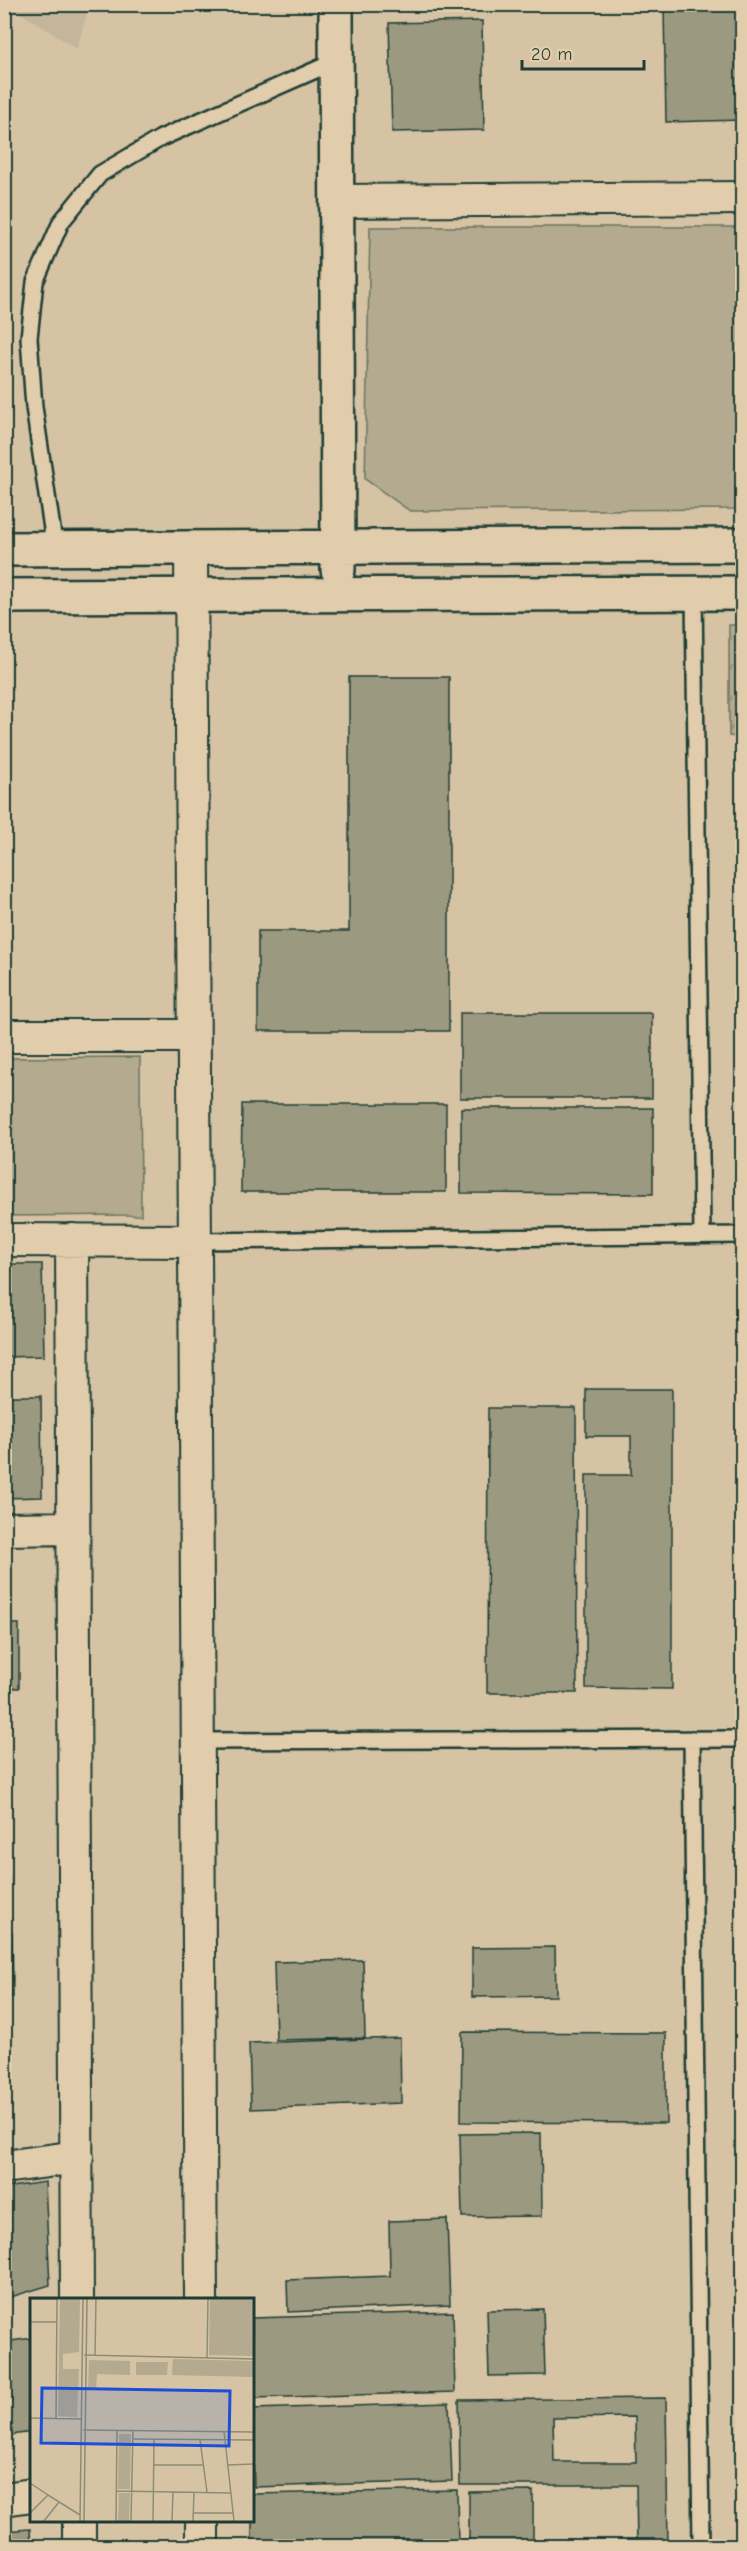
<svg xmlns="http://www.w3.org/2000/svg" width="747" height="2551" font-family="'Comic Neue',sans-serif">
	<style>
		.built { fill: #c4b69a }
		.grass { fill: url(#grass-tufts); stroke: #6a7462; stroke-width: 1.5 }
		.green { fill: #b4aa8f; stroke: #6a7462; stroke-width: 1.5 }
		.building { fill: #9c9981; stroke: #1f3d34; stroke-width: 1.5; fill-rule: evenodd }
		.lines { fill: none; stroke-linecap: round; stroke-linejoin: round }
		.lane-casing { stroke: #1f3d34; stroke-width: 20 }
		.street-casing { stroke: #1f3d34; stroke-width: 36 }
		.secondary-casing { stroke: #1f3d34; stroke-width: 38 }
		.lane { stroke: #e1ccab; stroke-width: 15 }
		.street { stroke: #e1ccab; stroke-width: 32 }
		.secondary { stroke: #e1ccab; stroke-width: 33 }
		.inset-road { fill: none; stroke: #8c8d77; stroke-width: 1.5 }
		.view { fill: #1d4ed8; fill-opacity: 0.15; stroke: #1d4ed8; stroke-width: 3 }
		.inset-edge { fill: none; stroke: #1f3d34; stroke-width: 3 }
	</style>
	<defs>
		<pattern id="grass-tufts" width="24" height="20" patternUnits="userSpaceOnUse" patternTransform="scale(1.5)"><rect width="24" height="20" fill="#b4aa8f"/><path d="M3 7l-1-3M5 7V3M7 7l1-3M15 17l-1-3M17 17v-4M19 17l1-3" fill="none" stroke="#928c76"/></pattern>
	</defs>
	<rect width="100%" height="100%" fill="#d5c3a4"/>
	<filter id="ink" filterUnits="userSpaceOnUse"><feTurbulence type="fractalNoise" baseFrequency=".0167" numOctaves="2"/><feDisplacementMap in="SourceGraphic" scale="12" xChannelSelector="R" yChannelSelector="G"/><feConvolveMatrix kernelMatrix="1 2 1 2 8 2 1 2 1" color-interpolation-filters="sRGB"/></filter>
	<g filter="url(#ink)">
		<!-- built -->
		<path class="built" d="M8 5H89L77 49Z"/>
		<!-- grass -->
		<path class="grass" d="M729 625H742V737L729 736Z"/>
		<!-- green -->
		<path class="green" d="M370 227H742V509L410 511 365 479Z
			M140 1057 141 1215 5 1216V1058Z"/>
		<!-- building -->
		<path class="building" d="M742 7V120L666 122 664 9Z
			M482 21 484 130 392 132 389 23Z
			M349 677H449V1031H258V931H349Z
			M460 1013H652V1098H460Z
			M242 1104H446V1192H241Z
			M461 1108H653V1194L461 1193Z
			M4 1264H42L44 1356 4 1357Z
			M586 1389H672V1689L586 1688V1475H631V1436H586Z
			M4 1396H41L42 1497 4 1498Z
			M488 1408H576L577 1693H487Z
			M4 1624H19V1688H4Z
			M4 1877H9V1930H4Z
			M4 1932H12L13 1997H4Z
			M555 1947 556 1996 472 1997V1948Z
			M363 1960 365 2038 276 2040 274 1962Z
			M4 2000H9V2059H4Z
			M462 2032 666 2033V2123L461 2122Z
			M400 2038 401 2103 251 2109 249 2043Z
			M4 2064H8V2131H4Z
			M541 2133 542 2216 462 2217 460 2134Z
			M45 2182 50 2285 4 2299V2188Z
			M447 2219 450 2305 288 2312 287 2280 390 2276 389 2221Z
			M543 2309 545 2375 489 2376 487 2310Z
			M453 2312 455 2392 253 2398 252 2318Z
			M32 2338V2432L4 2436V2342Z
			M666 2398 668 2546H637L636 2485H460L459 2400ZM635 2417 636 2462H554L553 2418Z
			M449 2403 452 2481 254 2487 252 2409Z
			M457 2490 458 2546H252V2494Z
			M533 2491V2546H469V2492Z
			M30 2529 31 2546H4V2531Z"/>
		<g class="lines">
			<defs>
				<path id="lane" d="M55 549 34 407 29 338 35 282 61 222 100 174 161 138 336 61
					M694 593 702 1235
					M195 1241 742 1235
					M692 1739 701 2546
					M198 1741 742 1739"/>
				<path id="street" d="M337 201 742 198
					M191 549 201 2299
					M4 1036H194
					M4 1240 195 1241
					M72 1240 77 2299
					M4 1529 73 1528
					M4 2167 77 2157
					M4 2499 32 2495
					M79 2520V2546
					M202 2520V2546"/>
				<path id="secondary" d="M336 4 338 570
					M4 549 742 545
					M4 596 742 593"/>
			</defs>
			<!-- lane casing -->
			<use href="#lane" class="lane-casing"/>
			<!-- street casing -->
			<use href="#street" class="street-casing"/>
			<!-- secondary casing -->
			<use href="#secondary" class="secondary-casing"/>
			<!-- lane -->
			<use href="#lane" class="lane"/>
			<!-- street -->
			<use href="#street" class="street"/>
			<!-- secondary -->
			<use href="#secondary" class="secondary"/>
		</g>
	</g>
	<!-- overview -->
	<g transform="translate(30 2298)">
		<rect width="224" height="224" fill="#d5c3a4"/>
		<path d="M143 61 223 63V79L142 77ZM59 62 100 63V77L67 76 66 92H58ZM106 64H138L137 77H106Z" fill="#b4aa8f"/>
		<path d="M30 0H50L49 54 33 56V71H49L47 119 28 118ZM180 0H223V58L179 57ZM89 136H101L100 191H88ZM89 195H100L99 223H88Z" fill="#b4aa8f"/>
		<path class="inset-road" d="M0 1H27M0 24H27M54 57 224 61M65 57 66 0M177 60 178 0M0 120 52 121M26 120 27 0M53 132 224 134M194 133 204 223M102 141 224 142M170 142 177 194M124 167H173M198 167 224 166M0 185 18 197M86 193 201 195M0 215 18 197 50 217M163 215H203M14 223 29 204M50 223 53 0M54 223 57 0M86 223 87 132M101 223 103 132M123 223 124 142M142 223 143 194M163 223 164 194"/>
		<path class="view" d="M12 90 200 93 199 148 11 145Z"/>
		<rect width="224" height="224" class="inset-edge"/>
	</g>
	<!-- margin -->
	<rect width="747" height="2551" fill="none" stroke="#e1ccab" stroke-width="24"/>
	<rect x="12" y="12" width="723" height="2527" fill="none" stroke="#1f3d34" stroke-width="2" filter="url(#ink)"/>
	<!-- scale -->
	<path d="M522 60v9h122v-9" fill="none" stroke="#1f3d34" stroke-width="3"/>
	<text x="531" y="60" font-size="18" fill="#1f3d34" stroke="#e1ccab" stroke-width="4.5" paint-order="stroke">20 m</text>
</svg>
